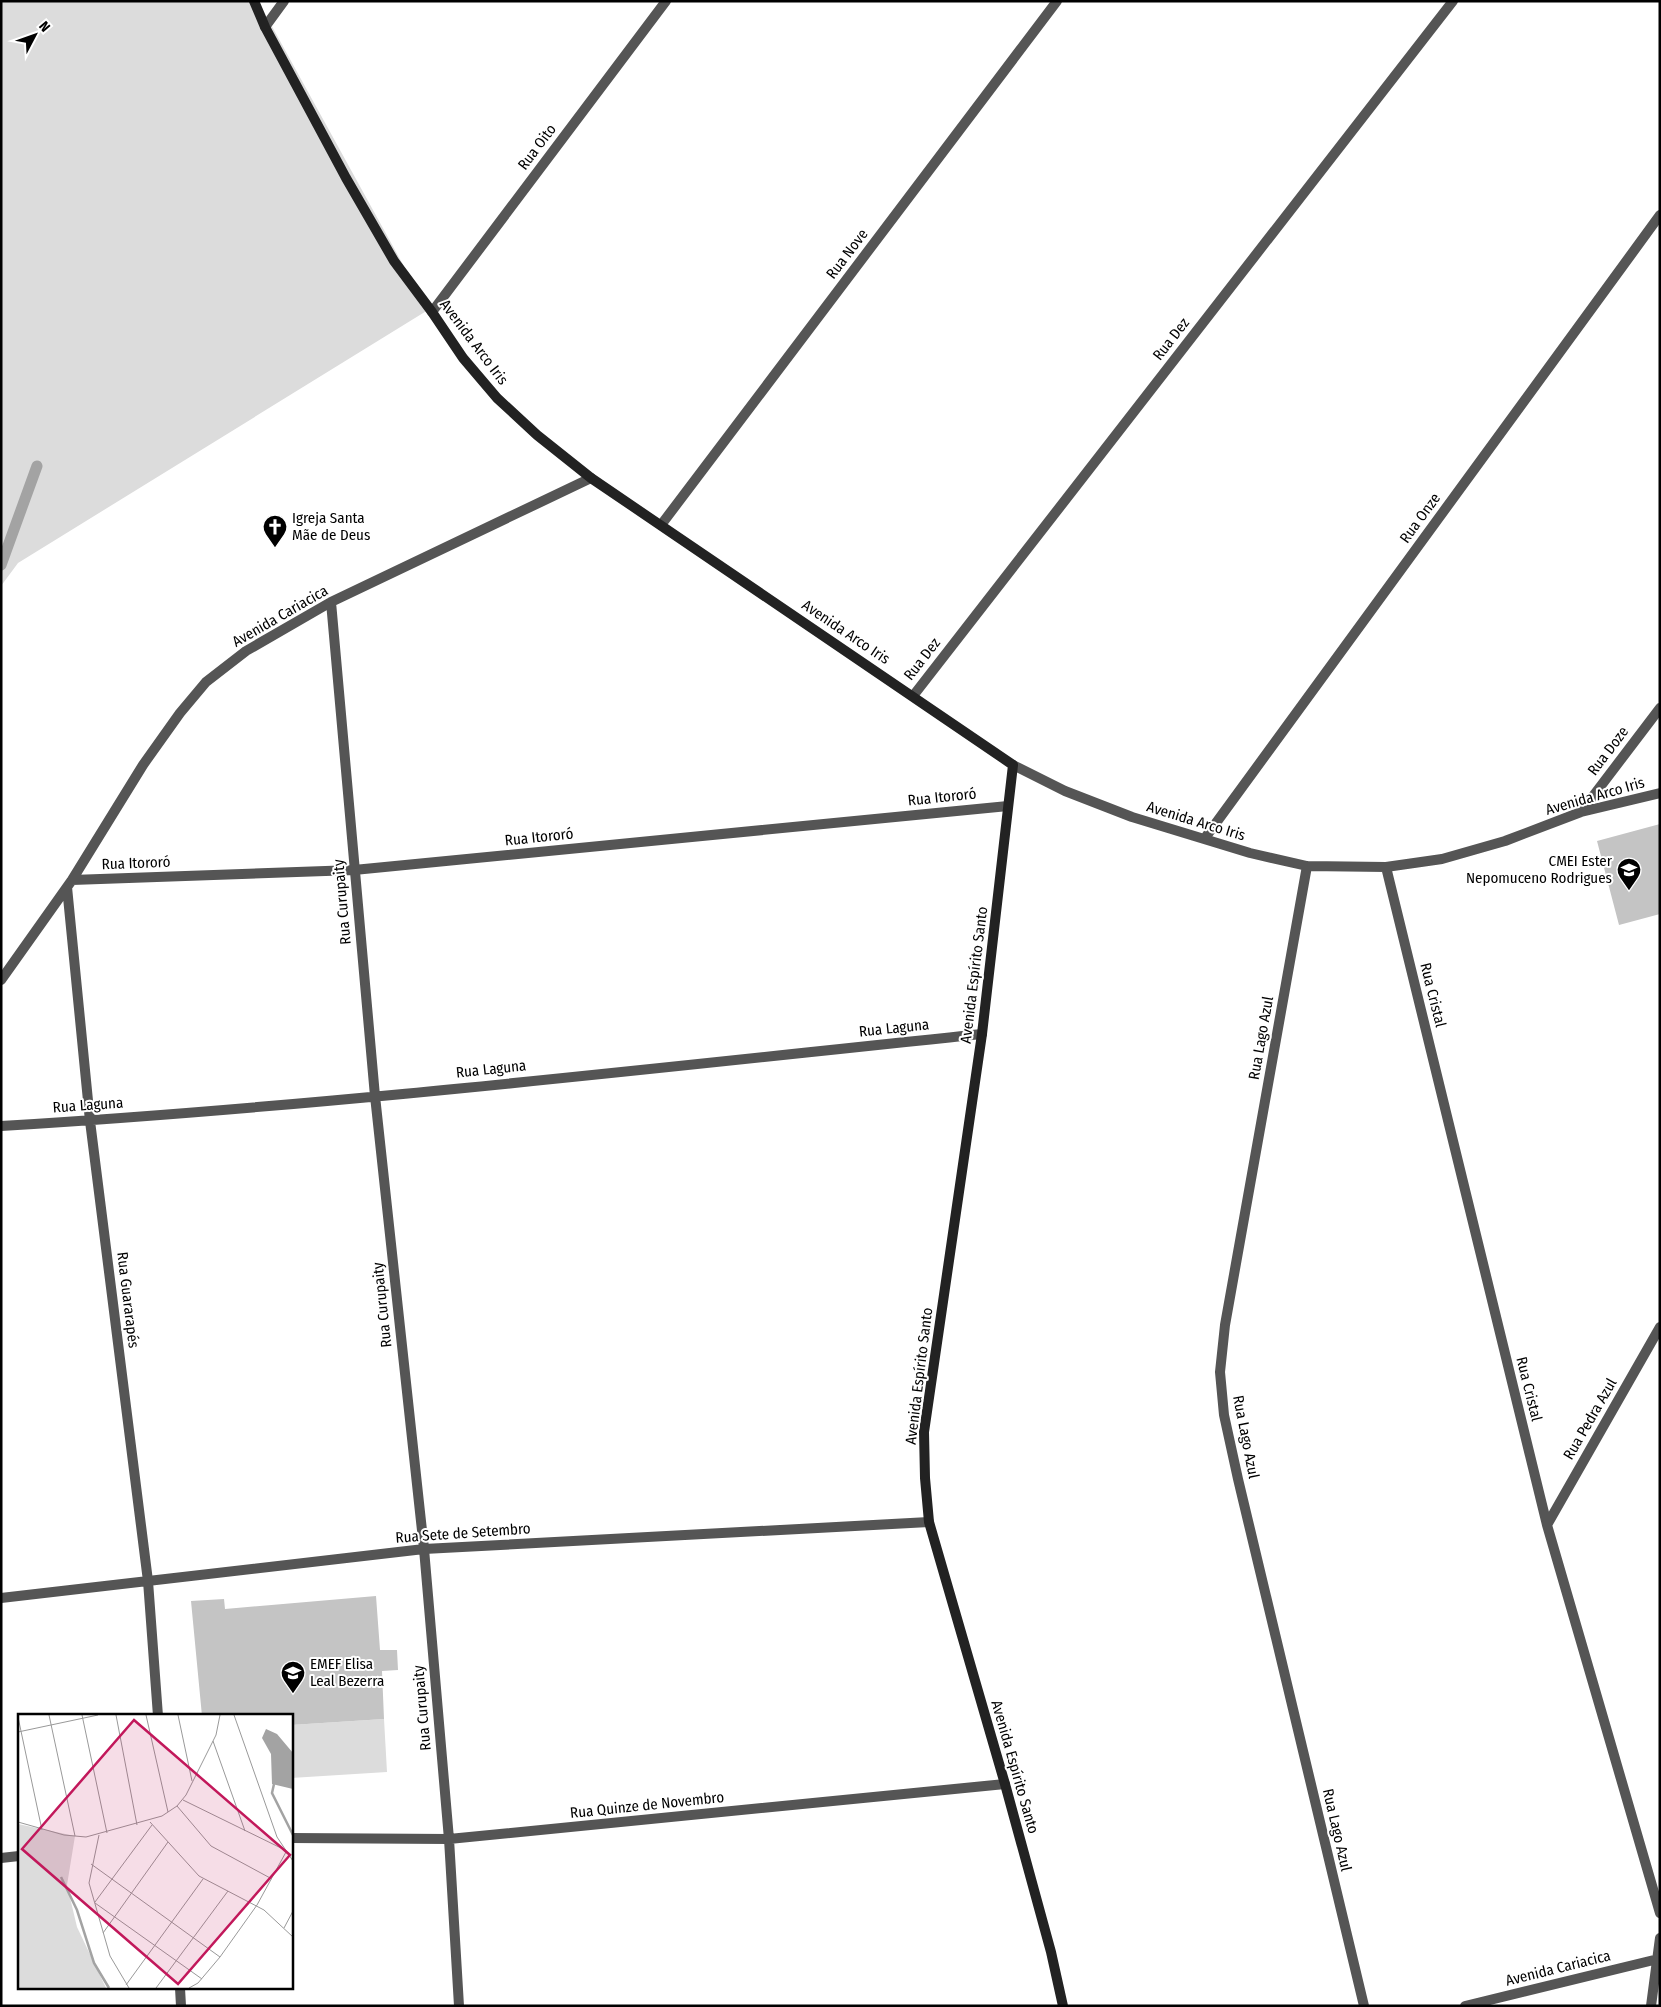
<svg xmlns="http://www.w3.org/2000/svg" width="1661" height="2007" font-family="'Fira Sans Condensed',sans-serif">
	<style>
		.green { fill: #dcdcdc }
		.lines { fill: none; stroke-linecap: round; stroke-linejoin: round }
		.stream { stroke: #a3a3a3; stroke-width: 11 }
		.building { fill: #c4c4c4 }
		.street { stroke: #555; stroke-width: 10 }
		.secondary { stroke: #222; stroke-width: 10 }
		.labels { text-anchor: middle; stroke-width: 4; stroke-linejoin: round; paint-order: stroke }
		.street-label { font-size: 15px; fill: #000; stroke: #fff }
		.poi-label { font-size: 15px; fill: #000; stroke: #fff; text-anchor: start }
		.inset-river { fill: none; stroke: #a3a3a3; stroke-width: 2.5 }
		.inset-road { fill: none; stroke: #999; stroke-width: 1 }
		.view { fill: #c2185b; fill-opacity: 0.15; stroke: #c2185b; stroke-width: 2.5 }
		.inset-edge { fill: none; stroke: #000; stroke-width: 2.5 }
	</style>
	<rect width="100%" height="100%" fill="#fff"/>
	<!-- green -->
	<path class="green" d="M1 1H258L428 310 18 563 1 586Z
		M384 1719 387 1772 291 1778V1725Z"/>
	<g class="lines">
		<!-- stream -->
		<path class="stream" d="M1 565 37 466"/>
	</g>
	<!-- building -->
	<path class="building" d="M1660 824V914L1619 925 1597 841Z
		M376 1596 380 1650H397L398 1670 382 1671 384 1719 291 1725V1716H202L191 1601 224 1599 225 1609Z"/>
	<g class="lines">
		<!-- street -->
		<path class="street" d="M265 27 284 1
			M432 312 666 1
			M661 525 1057 1
			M331 602 375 1096 424 1549 449 1839 459 2006
			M913 696 1453 1
			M1013 765 1065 791 1132 817 1250 853 1307 866 1386 867 1442 859 1505 841 1581 812 1660 793
			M1581 812 1660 708
			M1205 838 1660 215
			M1307 866 1225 1325 1220 1372 1224 1415 1238 1479 1364 2006
			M1386 867 1547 1525 1660 1913
			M72 880 354 870 1008 806
			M67 887 90 1121 148 1581 158 1716
			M1 980 72 880 143 765 180 713 206 682 246 651 331 602 591 478
			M1 1126C329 1106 656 1068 982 1034
			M1547 1525 1660 1327
			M1 1598 424 1549 929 1522
			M291 1838 449 1839 1005 1784
			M1 1858 19 1856
			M180 1988 181 2006
			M1465 2006 1658 1959
			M1651 2006 1660 1938"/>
		<!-- secondary -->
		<path class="secondary" d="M254 1 265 27 346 178 394 261 432 312 463 358 497 398 537 435 591 478 1013 765 982 1034 924 1432 925 1478 929 1522 1005 1784 1051 1952 1063 2006"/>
	</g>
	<!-- icons -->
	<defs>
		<symbol id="church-pin" viewBox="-11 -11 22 30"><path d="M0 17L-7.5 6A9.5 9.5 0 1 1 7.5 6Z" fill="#000" stroke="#fff"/><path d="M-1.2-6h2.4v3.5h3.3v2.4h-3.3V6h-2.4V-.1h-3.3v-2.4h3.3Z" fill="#fff"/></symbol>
		<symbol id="school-pin" viewBox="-11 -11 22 30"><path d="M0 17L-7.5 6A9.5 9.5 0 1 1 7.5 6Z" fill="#000" stroke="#fff"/><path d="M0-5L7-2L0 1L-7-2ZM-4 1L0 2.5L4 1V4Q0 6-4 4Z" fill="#fff"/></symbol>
	</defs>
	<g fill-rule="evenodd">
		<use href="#church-pin" x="261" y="513" width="28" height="38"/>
		<use href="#school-pin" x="1615" y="856" width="28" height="38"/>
		<use href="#school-pin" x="279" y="1659" width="28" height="38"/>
	</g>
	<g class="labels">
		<!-- street labels -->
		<g class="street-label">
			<text transform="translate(537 147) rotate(-53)" y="5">Rua Oito</text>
			<text transform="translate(847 254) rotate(-53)" y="5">Rua Nove</text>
			<text transform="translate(1171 339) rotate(-52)" y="5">Rua Dez</text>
			<text transform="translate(474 342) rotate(53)" y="5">Avenida Arco Iris</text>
			<text transform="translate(1420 518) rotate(-54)" y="5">Rua Onze</text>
			<text transform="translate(280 616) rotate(-30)" y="5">Avenida Cariacica</text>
			<text transform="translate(846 632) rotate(34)" y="5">Avenida Arco Iris</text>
			<text transform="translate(922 659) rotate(-52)" y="5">Rua Dez</text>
			<text transform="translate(1608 751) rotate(-53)" y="5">Rua Doze</text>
			<text transform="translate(1595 796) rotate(-16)" y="5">Avenida Arco Iris</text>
			<text transform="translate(942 797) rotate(-6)" y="5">Rua Itororó</text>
			<text transform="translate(1196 821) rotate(17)" y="5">Avenida Arco Iris</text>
			<text transform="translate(539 837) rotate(-6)" y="5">Rua Itororó</text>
			<text transform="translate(136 863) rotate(-2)" y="5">Rua Itororó</text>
			<text transform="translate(342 902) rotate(-95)" y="5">Rua Curupaity</text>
			<text transform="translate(974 975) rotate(-83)" y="5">Avenida Espírito Santo</text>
			<text transform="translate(1433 995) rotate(76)" y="5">Rua Cristal</text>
			<text transform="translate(894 1028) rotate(-6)" y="5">Rua Laguna</text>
			<text transform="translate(1261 1038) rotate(-80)" y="5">Rua Lago Azul</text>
			<text transform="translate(491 1069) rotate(-6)" y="5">Rua Laguna</text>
			<text transform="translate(88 1105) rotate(-4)" y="5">Rua Laguna</text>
			<text transform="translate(128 1300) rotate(83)" y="5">Rua Guararapés</text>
			<text transform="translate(382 1305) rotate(-96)" y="5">Rua Curupaity</text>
			<text transform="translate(919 1376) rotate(-83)" y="5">Avenida Espírito Santo</text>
			<text transform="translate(1529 1389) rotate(76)" y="5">Rua Cristal</text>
			<text transform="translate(1590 1419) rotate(-60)" y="5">Rua Pedra Azul</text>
			<text transform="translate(1246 1437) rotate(79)" y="5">Rua Lago Azul</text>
			<text transform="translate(463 1533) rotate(-4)" y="5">Rua Sete de Setembro</text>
			<text transform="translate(422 1708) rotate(-95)" y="5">Rua Curupaity</text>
			<text transform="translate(1015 1767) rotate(74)" y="5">Avenida Espírito Santo</text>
			<text transform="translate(647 1805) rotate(-6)" y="5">Rua Quinze de Novembro</text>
			<text transform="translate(1337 1830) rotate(77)" y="5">Rua Lago Azul</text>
			<text transform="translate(1558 1968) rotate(-14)" y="5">Avenida Cariacica</text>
		</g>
		<!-- poi labels -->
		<g class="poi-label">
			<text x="292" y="523">Igreja Santa<tspan x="292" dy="17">Mãe de Deus</tspan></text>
			<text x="1612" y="866" text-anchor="end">CMEI Ester<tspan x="1612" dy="17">Nepomuceno Rodrigues</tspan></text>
			<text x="310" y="1669">EMEF Elisa<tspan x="310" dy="17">Leal Bezerra</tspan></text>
		</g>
	</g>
	<!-- overview -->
	<g transform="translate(18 1714)">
		<rect width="275" height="275" fill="#fff"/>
		<path d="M0 110 57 122 49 171 59 213 88 274H0Z" fill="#dcdcdc"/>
		<path d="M248 15 259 20 275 39V75L254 70 253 40 244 24Z" fill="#a3a3a3"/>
		<path class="inset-river" d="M256 70 254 79 275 121M43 163 59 196 76 249 91 274"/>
		<path class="inset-road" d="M31 1 57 122M64 1 89 119M98 1 119 111M128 1 150 98M160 1 174 67M216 1 259 123 275 147M0 3 24 116M0 18 80 1M195 27 227 117M165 86 265 135M159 92 193 132 254 165M0 108 46 121 68 123 144 102 159 92 168 81 198 21 202 1M132 108 181 162 246 196 275 223M81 121 71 169 92 242 111 274M73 150 202 243M77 188 134 111M77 189 184 265M266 214 275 197M85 219 150 128M108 271 185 165M138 274 210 177M171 274 180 269 202 243 239 191 268 138"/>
		<path class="view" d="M116 6 272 141 160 270 4 135Z"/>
		<rect width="275" height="275" class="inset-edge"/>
	</g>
	<!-- border -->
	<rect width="1661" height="2007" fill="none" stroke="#000000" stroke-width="5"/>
	<!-- north arrow -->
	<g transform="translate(35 35) rotate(49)" stroke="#ffffff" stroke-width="4" paint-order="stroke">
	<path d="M0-4L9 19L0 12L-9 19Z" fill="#000000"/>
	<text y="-8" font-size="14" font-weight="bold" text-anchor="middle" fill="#000000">N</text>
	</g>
</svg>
